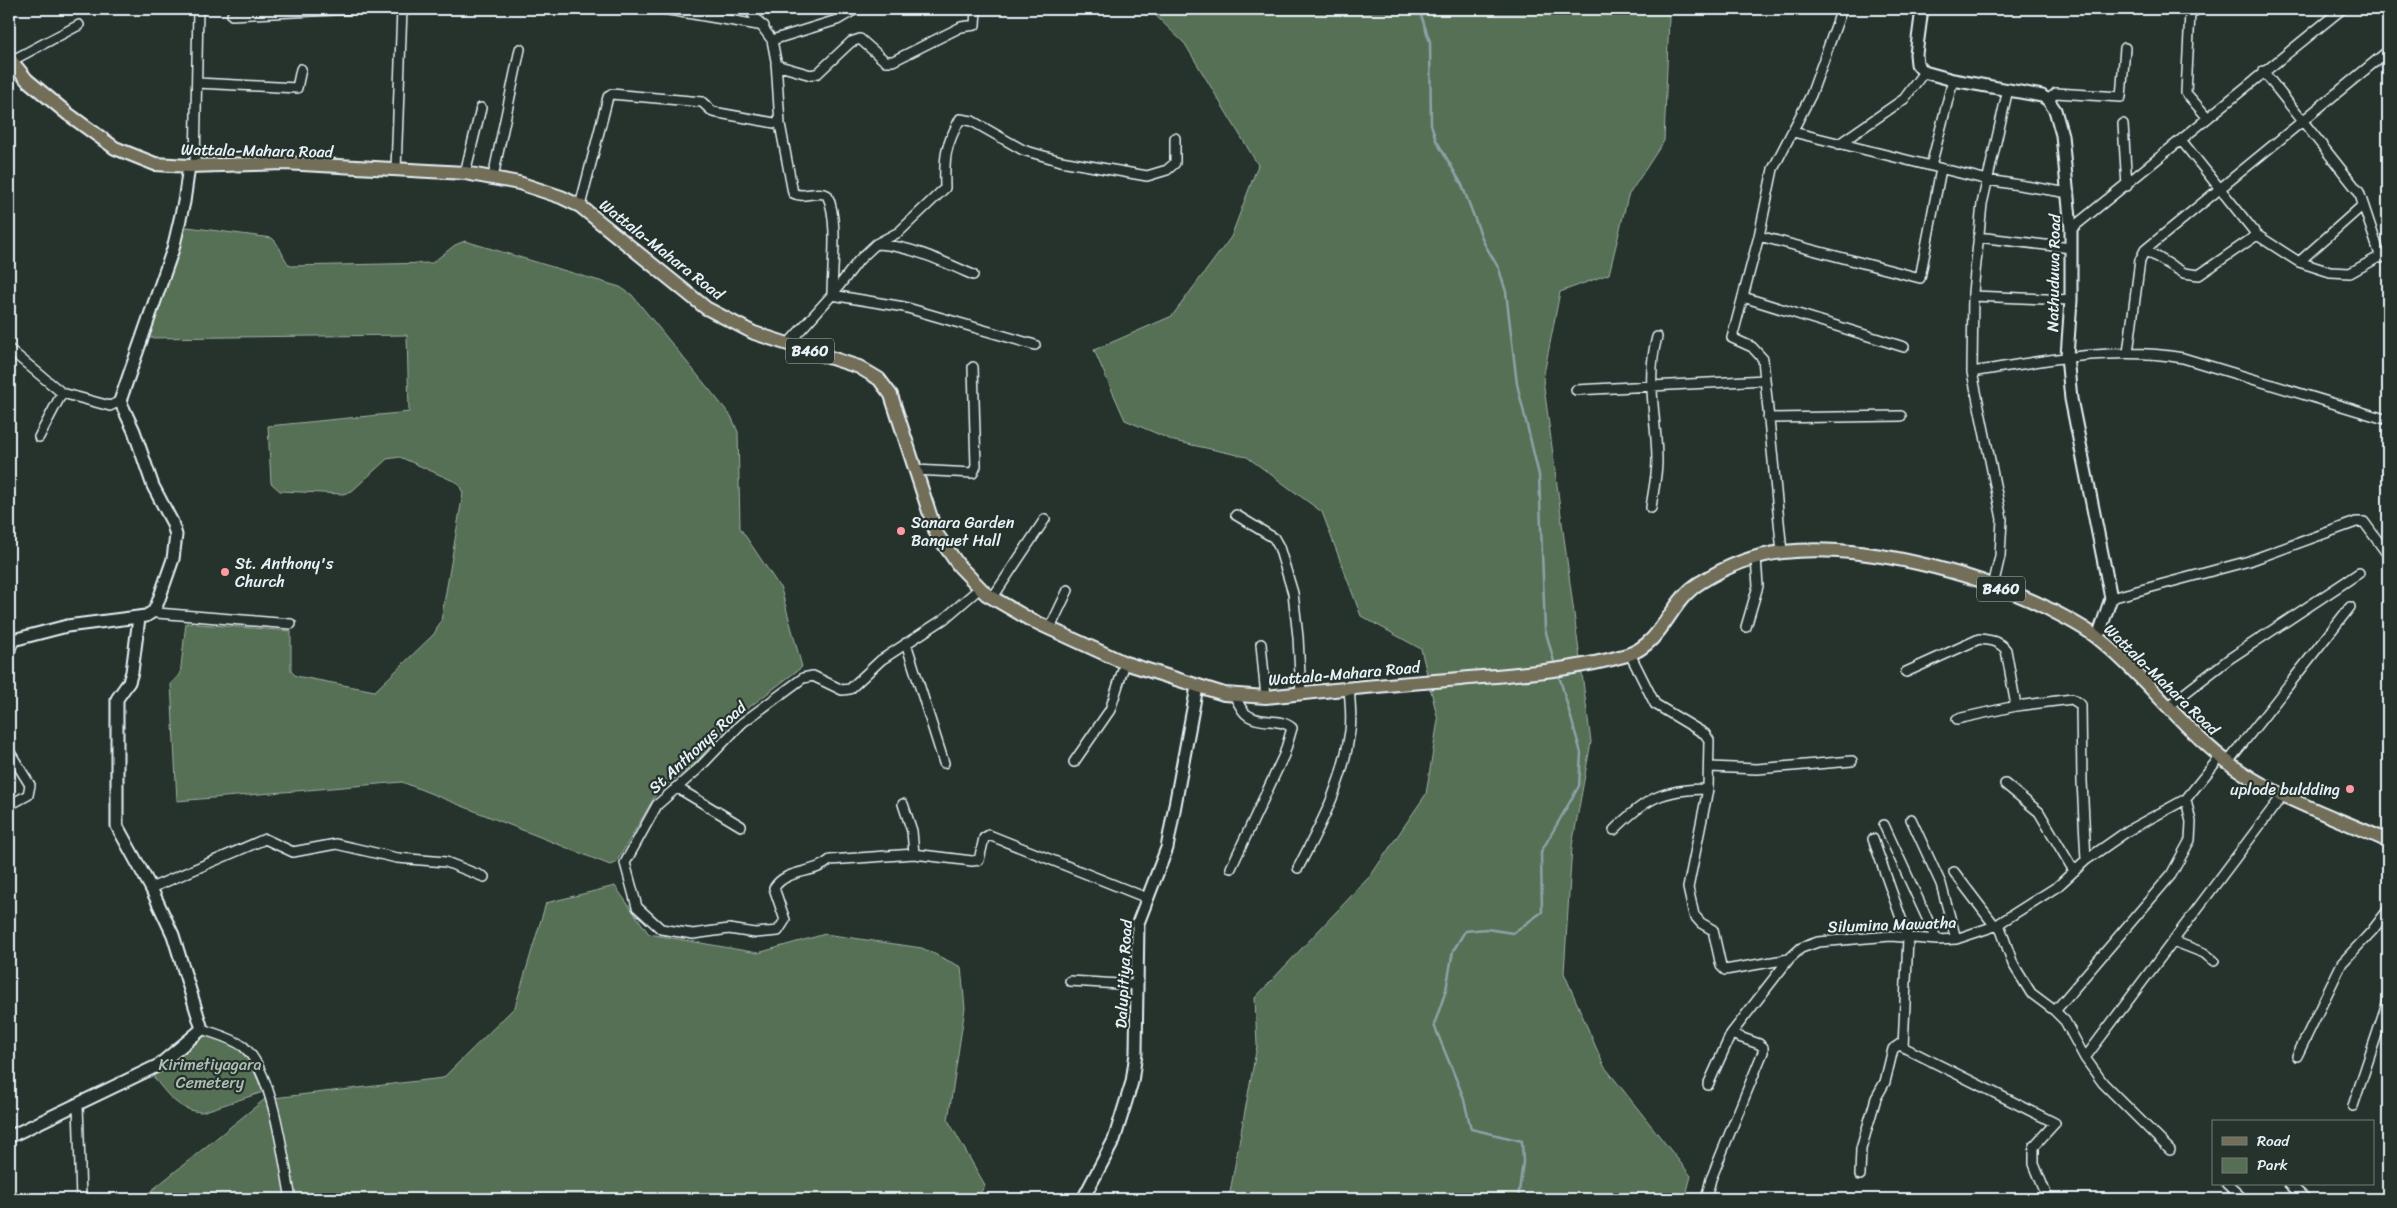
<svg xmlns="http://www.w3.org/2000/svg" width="2397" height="1208" font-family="Sriracha,sans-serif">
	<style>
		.green { fill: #566f54; stroke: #9fb0a6 }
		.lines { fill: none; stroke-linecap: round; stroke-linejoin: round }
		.stream { stroke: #8ca2aa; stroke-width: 2.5 }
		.street-casing { stroke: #e8f1f8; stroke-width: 12 }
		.secondary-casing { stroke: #e8f1f8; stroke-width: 15 }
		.primary-casing { stroke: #e8f1f8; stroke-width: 16 }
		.street { stroke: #26332d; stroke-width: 9 }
		.secondary { stroke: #26332d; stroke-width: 11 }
		.primary { stroke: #726e59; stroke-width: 12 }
		.poi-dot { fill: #ff9aa2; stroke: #26332d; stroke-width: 2 }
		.labels { text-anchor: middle; stroke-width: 4.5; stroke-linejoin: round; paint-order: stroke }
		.shield { fill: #26332d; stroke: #aeb8bb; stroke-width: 1 }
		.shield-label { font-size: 15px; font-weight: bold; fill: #e8f1f8 }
		.street-label { font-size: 16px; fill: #e8f1f8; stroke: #26332d }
		.poi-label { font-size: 16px; fill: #e8f1f8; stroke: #26332d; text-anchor: start }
		.park-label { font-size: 16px; fill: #aebdb6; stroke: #26332d }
	</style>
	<rect width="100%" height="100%" fill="#26332d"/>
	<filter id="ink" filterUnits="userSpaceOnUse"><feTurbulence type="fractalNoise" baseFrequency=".02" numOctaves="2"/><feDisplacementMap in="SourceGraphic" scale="10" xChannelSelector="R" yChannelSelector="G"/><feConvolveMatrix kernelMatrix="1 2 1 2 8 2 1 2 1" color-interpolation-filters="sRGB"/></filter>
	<g filter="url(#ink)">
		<!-- green -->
		<path class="green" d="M1149 9H1665L1669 18 1664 141 1628 196 1609 274 1560 292 1543 379 1591 742 1572 846 1564 973 1604 1066 1691 1176 1685 1199H1227L1230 1192 1257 1046 1255 998 1371 875 1426 794 1438 720 1421 649 1361 616 1322 512 1247 457 1174 441 1125 420 1094 350 1172 316 1231 237 1258 165 1185 44Z
			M180 226 272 238C281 246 282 257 290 266L432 263 455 245 465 241 620 287 632 295 731 416 738 432 740 528 781 589 802 667 735 718 694 765 658 791 616 863 610 865 402 782 177 801 171 683 180 675 186 623 291 631V671L296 676 375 691 434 634 441 621 463 493 458 483 400 457 387 459 352 491 343 494 280 491 271 483 268 426 409 412 407 335 144 338Z
			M615 886 649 934 758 953 825 934 922 948 961 967 965 1008 948 1120 985 1185 977 1199H141L265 1099 443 1078 515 1007 546 903Z
			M208 1033 231 1044 247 1056 263 1092 202 1112C178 1111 166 1093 152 1075L170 1064 201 1035Z"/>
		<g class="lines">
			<!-- stream -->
			<path class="stream" d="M1419 9 1430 42 1431 124 1436 140 1462 185 1484 243 1499 269 1506 292 1517 384 1539 475 1545 629 1555 665
				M1518 1199 1523 1162 1522 1141 1471 1129 1463 1096 1434 1025 1446 990 1453 951 1465 931 1486 929 1513 933 1542 912 1541 852 1579 786 1581 753 1558 672"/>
			<defs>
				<path id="street" d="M663 9 764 26
					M749 9 772 40 776 61 780 124 793 193C803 199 816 190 827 195 839 219 832 268 832 295L787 345
					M2199 9 2190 13 2186 93 2208 118
					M232 15 354 9
					M772 40 837 20 856 9
					M2384 54 2388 67
					M11 61 79 25
					M776 65 811 75 818 73 851 42 860 39 885 61H893L961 27 975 25 976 9
					M2263 71 2359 192 2381 258
					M197 83 297 88 301 69
					M2048 100 2056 93 2121 97 2125 48
					M2123 124 2127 186
					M1793 132 1988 180 2069 193
					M2181 140 2257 235 2299 262 2330 272 2350 273 2388 252
					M1839 144 1904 99 1924 72
					M195 165 198 9
					M1931 166 1953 80
					M396 169 402 9
					M465 173 481 108
					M493 177 520 49
					M580 206 608 97 611 94 702 102 713 112 780 124
					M2071 229 2342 9
					M1759 236 1920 278 1941 169
					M1978 237 2071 248
					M877 244C911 246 942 261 973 275
					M2145 250 2184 273 2199 275 2257 235
					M2299 262 2363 205
					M1973 296 2071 300
					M1743 297 1904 347
					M1035 345 904 307 832 295 859 260 876 244 899 232 945 188C944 157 945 147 960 119L972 121 1023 150 1061 161 1147 176 1167 170 1175 163V138
					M9 349 62 393 110 406 120 401
					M2128 353 2140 260 2145 250 2388 51
					M1972 372C2042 361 2112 346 2183 358L2388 420
					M1576 390 1765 380
					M1768 418 1901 416
					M39 437 62 393
					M915 470 973 473 976 466 973 367
					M1651 508C1653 492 1657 476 1657 461 1657 418 1645 380 1657 337
					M1236 515 1274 538 1279 547 1293 593 1298 637 1301 694
					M1782 552 1763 359 1752 347 1732 338 1759 236 1773 169 1811 95 1842 9
					M1993 586 2000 556 2002 519 1972 372 1973 292 1982 204 2008 89
					M993 597 1045 519
					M2111 598 2249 561 2356 522H2364L2388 555
					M154 611 157 613 291 624
					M1746 627 1758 586 1756 558
					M1050 628 1068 590
					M906 643 944 763
					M1261 644 1266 697
					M9 653 15 638
					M1630 654 1655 704 1705 734 1709 740 1708 789 1688 888 1694 915 1701 923 1713 930 1721 966 1725 970 1789 959 1801 948 1818 942 1891 936 1937 940 1956 939 1995 926 2058 886 2086 860 2129 830 2186 799 2220 757
					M1906 672 1979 639C1990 640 1999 641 2006 650L2016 706 2072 699 2081 705 2082 781 2086 860
					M2167 707 2229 659 2359 573
					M1957 719 2016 706
					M9 751 30 785 28 795 15 802 9 803
					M1074 762 1110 710 1125 663
					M2228 762 2350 607
					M1710 767 1757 769 1852 761
					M2005 784 2039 812 2074 871
					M676 787 741 826
					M903 804 912 831 914 854 830 860C813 875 787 868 774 888L785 920 778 931 755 933 729 929 693 934 661 929 637 907 625 863 657 805 698 769 742 723 803 678 813 676 842 690 850 689 881 660 944 619 980 588
					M1911 819 1941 884 1956 939
					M1884 825 1937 940
					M1614 830C1645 799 1662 789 1708 789
					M1873 839 1908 938 1903 1047 2055 1123 2034 1146V1164L2048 1199
					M914 854 972 861 979 860 984 838 989 835 1147 898
					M1231 868 1284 755 1292 728C1280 717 1259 725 1246 714 1241 710 1237 700 1233 693
					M1298 868C1322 822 1343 784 1350 731 1352 718 1350 702 1349 688
					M1954 872 1995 926
					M151 888 265 839 293 852 336 844 397 858 446 862 484 877
					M1999 924 2013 964 2031 993 2055 1011 2065 1021 2085 1058 2282 796
					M2173 941 2204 953 2214 961
					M1070 981 1136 985
					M2055 1011 2171 875 2190 840 2191 822 2186 799
					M202 1029C215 1034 233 1038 244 1047 274 1074 283 1159 291 1199
					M2297 1056 2342 963 2372 931 2388 910
					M2085 1058 2103 1083 2170 1150
					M1708 1085 1731 1034 1789 959
					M78 1105 81 1199
					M2353 1106 2388 1001
					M1860 1175 1861 1149 1876 1098 1885 1082 1893 1049 1903 1042
					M2227 1184 2243 1199
					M2289 1184 2306 1199
					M1706 1199 1711 1179 1763 1052V1047L1759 1044 1731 1034"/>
				<path id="secondary" d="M1922 9 1916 54 1917 64 1924 72 1953 80 2042 96 2048 100 2055 110 2062 135 2071 229V300L2067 356 2071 399 2111 598 2098 637
					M9 641 67 626 146 616 154 611 158 602 173 559 176 535 172 522 153 486 134 431 120 401 173 249 184 202 189 166
					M9 1137 159 1065 202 1029 173 935 151 888 117 826V699L129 682 132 672 139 618
					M1083 1199 1114 1140 1132 1082 1136 1053 1138 923 1167 848 1197 687"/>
				<path id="primary" d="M9 58 27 80 68 114 115 148 155 164 189 166 284 163 465 173 519 183 561 197 580 206 706 308 754 333 859 367 879 379 891 395 936 533 959 566 986 594 1029 619 1125 663 1224 694 1266 697C1330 690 1395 684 1460 679 1516 674 1572 671 1627 655 1664 643 1669 601 1701 582 1725 567 1755 555 1783 552 1863 543 1973 572 2045 607 2062 616 2084 626 2099 639 2143 674 2176 721 2221 757 2271 797 2331 815 2388 841"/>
			</defs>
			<!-- street casing -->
			<use href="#street" class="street-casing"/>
			<!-- secondary casing -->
			<use href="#secondary" class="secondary-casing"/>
			<!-- primary casing -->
			<use href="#primary" class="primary-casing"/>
			<!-- street -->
			<use href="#street" class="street"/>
			<!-- secondary -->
			<use href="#secondary" class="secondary"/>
			<!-- primary -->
			<use href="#primary" class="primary"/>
		</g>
	</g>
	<!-- markers -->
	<g class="poi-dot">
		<circle cx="901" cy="531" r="5"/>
		<circle cx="225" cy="572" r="5"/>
		<circle cx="2350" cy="789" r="5"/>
	</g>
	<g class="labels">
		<!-- shield labels -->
		<g class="shield">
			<rect x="786" y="338.5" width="48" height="25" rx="4"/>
			<rect x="1977" y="576.5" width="48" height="25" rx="4"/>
		</g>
		<g class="shield-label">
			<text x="810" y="356">B460</text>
			<text x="2001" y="594">B460</text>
		</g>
		<!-- street labels -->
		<g class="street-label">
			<text transform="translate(257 150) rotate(1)" y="6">Wattala-Mahara Road</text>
			<text transform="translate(662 249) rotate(38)" y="6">Wattala-Mahara Road</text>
			<text transform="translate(2053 273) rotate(-89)" y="6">Nathuduwa Road</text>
			<text transform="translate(1344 673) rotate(-5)" y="6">Wattala-Mahara Road</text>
			<text transform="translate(2162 679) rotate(44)" y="6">Wattala-Mahara Road</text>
			<text transform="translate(697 747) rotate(-43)" y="6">St Anthonys Road</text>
			<text transform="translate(1892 924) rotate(-2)" y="6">Silumina Mawatha</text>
			<text transform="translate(1123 974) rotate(-87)" y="6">Dalupitiya Road</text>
		</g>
		<!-- poi labels -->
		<g class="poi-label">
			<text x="911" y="528">Sanara Garden<tspan x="911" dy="18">Banquet Hall</tspan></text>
			<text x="235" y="569">St. Anthony's<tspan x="235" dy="18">Church</tspan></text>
			<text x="2340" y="795" text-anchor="end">uplode buldding</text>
		</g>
		<!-- park labels -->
		<g class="park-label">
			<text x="210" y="1070">Kirimetiyagara<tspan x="210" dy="18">Cemetery</tspan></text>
		</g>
	</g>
	<!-- margin -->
	<rect width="2397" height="1208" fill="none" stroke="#26332d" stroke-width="30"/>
	<rect x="15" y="15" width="2367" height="1178" fill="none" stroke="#e8f1f8" stroke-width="2" filter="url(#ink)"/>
	<!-- legend -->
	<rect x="2212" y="1120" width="162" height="65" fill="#26332d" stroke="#747f7e"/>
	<rect x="2222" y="1137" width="25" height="8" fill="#726e59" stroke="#747f7e"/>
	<text x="2257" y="1146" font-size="15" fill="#e8f1f8">Road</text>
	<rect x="2222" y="1158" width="25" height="15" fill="#566f54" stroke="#747f7e"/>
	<text x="2257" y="1170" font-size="15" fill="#e8f1f8">Park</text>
</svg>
